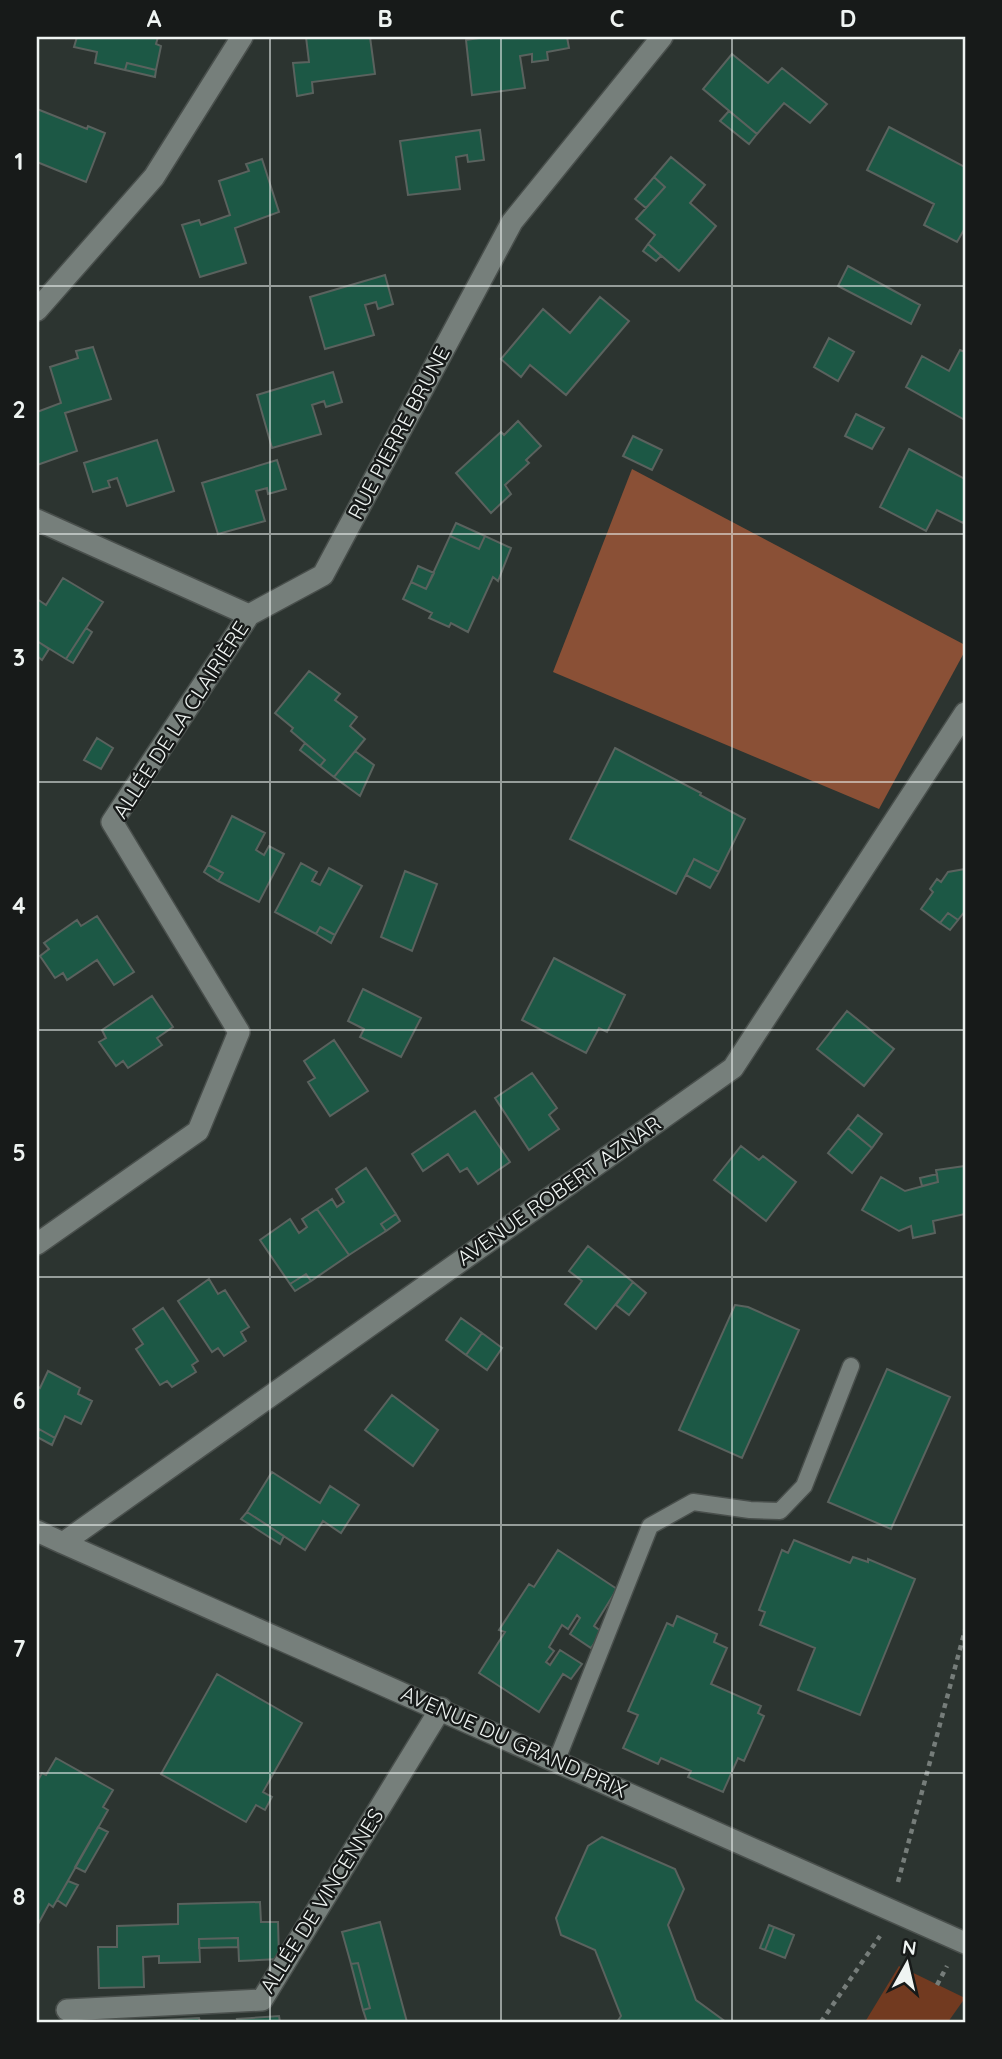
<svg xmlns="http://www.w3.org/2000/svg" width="1002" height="2059" font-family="Quicksand,sans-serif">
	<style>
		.green { fill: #723a20 }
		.forest { fill: #8a5036 }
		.building { fill: #1c5845; stroke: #5a625e; stroke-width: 2 }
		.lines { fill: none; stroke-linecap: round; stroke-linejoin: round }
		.lane-casing { stroke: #494f4c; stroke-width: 19 }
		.street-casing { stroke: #494f4c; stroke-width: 24 }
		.path { stroke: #767d7a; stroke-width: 4.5; stroke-dasharray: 5 5; stroke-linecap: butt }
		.lane { stroke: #767f7b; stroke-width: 16 }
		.street { stroke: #767f7b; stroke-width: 21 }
		.grid { fill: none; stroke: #eff4f2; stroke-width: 2; stroke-opacity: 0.55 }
		.labels { text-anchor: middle; stroke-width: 5; stroke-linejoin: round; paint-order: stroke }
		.street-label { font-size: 21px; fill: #eff4f2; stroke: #171a19 }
		.neatline { fill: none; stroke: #eff4f2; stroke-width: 2.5 }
		.grid-label { font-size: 23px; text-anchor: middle; font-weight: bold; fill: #eff4f2 }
	</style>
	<rect width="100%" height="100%" fill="#2c3430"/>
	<!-- green -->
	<path class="green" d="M899 1966 965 1998 948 2022H865Z"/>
	<!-- forest -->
	<path class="forest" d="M632 469 965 645V651L879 809 553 672Z"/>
	<!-- building -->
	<path class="building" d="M77 37H158L156 44 161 46 156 70 127 63 125 70 95 63 97 52 74 47Z
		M306 37H370L375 74 312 82 313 93 297 96 293 63 309 62Z
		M486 37H567L569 48 547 52 548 60 532 62V54L520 56 525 88 472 95 466 40Z
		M732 54 768 83 782 68 827 104 810 123 784 103 757 134 703 89Z
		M127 63 156 70 155 77 125 70Z
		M37 109 87 129 88 126 105 133 86 182 37 162Z
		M729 111 757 134 749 144 720 121Z
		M889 127 965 167V228L957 242 924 225 934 204 867 170Z
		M480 130 484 160 468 162 467 155 456 157 460 189 408 195 400 141Z
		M671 157 705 185 690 203 716 226 679 271 648 244 655 235 636 219 665 187 654 177Z
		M262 159 279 212 235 228 246 263 200 277 182 225 199 220 201 225 230 215 219 181 249 171 246 164Z
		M654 177 665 187 646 208 635 199Z
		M648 244 661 256 656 261 643 251Z
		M848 266 920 305 911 324 838 286Z
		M385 275 393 304 378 309 376 302 365 305 374 335 325 349 310 297Z
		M600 297 629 321 566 395 530 365 521 377 501 359 543 309 570 333Z
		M829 338 854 352 838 381 814 367Z
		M93 347 111 399 65 413 77 451 37 465V412L61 403 50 367 78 358 76 351Z
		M960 350 965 352V420L906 387 922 356 949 371Z
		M333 372 342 402 326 407 324 401 312 405 321 434 272 448 257 395Z
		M856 414 884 428 872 449 845 436Z
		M518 421 541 446 526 460 529 463 505 485 511 494 491 513 456 473 501 432 504 435Z
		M633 436 662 450 652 470 623 456Z
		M157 440 174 491 127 506 117 478 108 481 110 487 93 492 84 463Z
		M909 449 965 479V519L963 523 937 510 926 531 880 507Z
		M277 460 286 489 268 494 267 488 256 491 265 521 218 534 202 483Z
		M456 523 485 536 479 549 450 536Z
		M450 536 479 549 485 536 511 548 498 581 493 577 468 632 451 623 449 627 429 618 432 613 403 599 411 582 426 589Z
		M418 566 434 573 426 589 411 582Z
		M63 578 103 602 66 659 37 641V599L46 605Z
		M86 628 92 632 73 663 66 659Z
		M37 641 49 649 42 660 37 656Z
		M309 671 340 694 335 700 357 717 350 726 365 739 334 777 320 766 325 760 291 731 293 728 275 713Z
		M97 738 113 748 101 769 84 760Z
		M305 743 325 760 320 766 300 750Z
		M615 748 701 793 700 795 745 819 719 872 694 859 676 894 570 839Z
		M355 751 374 765 360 796 334 777Z
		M232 816 265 833 256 850 264 855 269 846 284 854 259 902 218 881 223 873 208 865Z
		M694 859 719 872 710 888 686 875Z
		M301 863 317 872 312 881 320 885 329 868 362 886 335 935 320 927 316 934 275 912Z
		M208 865 223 873 218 881 204 872Z
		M965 869V911L958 920 948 913 940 923 921 909 933 892 930 889 937 879 941 882 948 872Z
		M405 871 437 884 412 951 381 937Z
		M948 913 958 920 950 930 940 923Z
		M97 916 134 972 114 985 97 960 67 980 63 973 55 978 40 956 49 949 44 943 77 920 81 926Z
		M320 927 335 935 331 943 316 934Z
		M554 958 625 995 607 1032 599 1028 586 1053 522 1020Z
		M363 989 421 1018 401 1057 360 1037 364 1029 348 1021Z
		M152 996 173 1027 157 1038 162 1045 128 1068 123 1061 116 1066 99 1042 106 1038 102 1030Z
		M847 1011 894 1049 864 1086 817 1049Z
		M334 1040 368 1091 330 1116 308 1082 315 1078 304 1061Z
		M532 1073 557 1108 549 1115 559 1129 529 1150 495 1098Z
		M475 1111 510 1162 478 1184 467 1168 460 1172 448 1154 423 1171 412 1154Z
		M858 1115 882 1134 872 1148 848 1128Z
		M848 1128 872 1148 852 1173 828 1153Z
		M741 1146 759 1160 763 1156 796 1182 766 1221 714 1180Z
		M965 1166V1214L933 1221 935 1233 913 1238 911 1226 899 1231 862 1210 881 1177 905 1191 938 1182 936 1170Z
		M366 1168 396 1214 381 1224 386 1231 349 1255 317 1209 332 1199 337 1207 344 1202 336 1189Z
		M937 1174 938 1182 922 1186 920 1178Z
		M317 1209 349 1255 311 1281 306 1274 290 1284 260 1240 290 1219 299 1233 307 1227 302 1219Z
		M396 1214 400 1221 386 1231 381 1224Z
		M588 1246 633 1282 596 1329 565 1304 582 1281 569 1271Z
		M306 1274 311 1281 295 1291 290 1284Z
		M209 1279 218 1294 225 1290 249 1327 241 1332 246 1341 224 1356 218 1348 212 1352 178 1301Z
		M633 1282 646 1293 629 1315 616 1305Z
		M735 1305 748 1307 799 1330 742 1458 679 1430Z
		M163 1308 198 1361 192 1365 196 1372 172 1387 167 1381 160 1385 136 1349 143 1344 133 1329Z
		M461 1318 482 1333 466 1355 446 1340Z
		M482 1333 502 1348 487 1370 466 1355Z
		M887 1369 950 1397 891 1529 828 1502Z
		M48 1371 80 1388 78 1394 92 1401 81 1424 65 1416 55 1438 39 1429 37 1432V1386L40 1388Z
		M392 1395 438 1430 413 1466 365 1430Z
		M39 1429 55 1438 52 1445 37 1437Z
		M272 1472 320 1503 330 1486 359 1505 341 1533 323 1521 305 1550 247 1512Z
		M247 1512 284 1536 280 1544 241 1519Z
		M794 1540 850 1563 853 1557 868 1562V1559L915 1579 860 1715 798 1690 815 1648 760 1625 765 1612 759 1610 782 1550 788 1553Z
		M558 1550 617 1589 594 1626 602 1632 591 1648 570 1634 580 1618 577 1615 568 1629 562 1625 549 1647 554 1651 546 1662 550 1665 560 1650 582 1664 571 1679 563 1674 539 1712 479 1673 505 1632 499 1630 529 1584 534 1587Z
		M677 1616 717 1634 714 1642 727 1648 711 1684 761 1706 758 1713 764 1716 744 1761 738 1758 723 1792 688 1777 691 1771 661 1758 658 1764 623 1748 638 1715 628 1711 667 1623 673 1626Z
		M217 1674 302 1723 263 1792 272 1797 265 1810 256 1805 246 1822 161 1774Z
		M56 1758 113 1790 103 1807 108 1810 57 1900 53 1907 49 1904 37 1926V1782L42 1773 46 1775Z
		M98 1827 108 1832 85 1872 75 1867Z
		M602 1837 675 1869 684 1889 668 1925 696 2000 726 2022H617L621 2016 595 1950 561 1935 556 1918 588 1846Z
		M68 1881 78 1885 66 1906 57 1900Z
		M260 1902 261 1922H278L279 1959 239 1961 238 1938 199 1939 200 1962 159 1963V1956L143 1957 144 1987 99 1988 98 1947H117V1926L178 1924V1904Z
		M380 1922 407 2022H367L363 2010 370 2008 358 1963 351 1964 342 1932Z
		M769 1925 774 1927 765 1950 760 1948Z
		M774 1927 794 1935 785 1958 765 1950Z
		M238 1938V1947L199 1948V1939Z
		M358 1963 370 2008 363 2010 351 1964Z
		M279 2016 280 2022H238L237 2019Z
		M199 2018 200 2022H118Z"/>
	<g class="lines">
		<defs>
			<path id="lane" d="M556 1762 650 1526 693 1502 750 1510 780 1511 804 1486 851 1366"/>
			<path id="street" d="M37 310 154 177 242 37
				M37 520 249 615
				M37 1244 198 1131 239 1032 112 822 249 615 323 575 512 222 662 37
				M37 1531 63 1543 733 1068 965 713
				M63 1543 965 1943
				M67 2010 262 2000 441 1708"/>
		</defs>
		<!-- lane casing -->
		<use href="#lane" class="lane-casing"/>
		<!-- street casing -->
		<use href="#street" class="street-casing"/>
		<!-- path -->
		<path class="path" d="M898 1882 965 1630
			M937 1985 947 1966
			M821 2022 880 1936"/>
		<!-- lane -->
		<use href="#lane" class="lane"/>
		<!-- street -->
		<use href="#street" class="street"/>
	</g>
	<!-- grid -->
	<path class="grid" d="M270 37V2022M501 37V2022M732 37V2022M37 286H965M37 534H965M37 782H965M37 1030H965M37 1277H965M37 1525H965M37 1773H965"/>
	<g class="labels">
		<!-- street labels -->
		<g class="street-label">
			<text transform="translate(399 433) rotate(-62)" y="7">RUE PIERRE BRUNE</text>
			<text transform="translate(181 720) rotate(-57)" y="7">ALLÉE DE LA CLAIRIÈRE</text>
			<text transform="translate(559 1191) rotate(-35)" y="7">AVENUE ROBERT AZNAR</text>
			<text transform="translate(514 1742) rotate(24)" y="7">AVENUE DU GRAND PRIX</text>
			<text transform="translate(322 1901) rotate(-58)" y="7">ALLÉE DE VINCENNES</text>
		</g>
	</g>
	<!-- border -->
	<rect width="1002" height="2059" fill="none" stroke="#171a19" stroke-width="77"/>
	<!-- north arrow -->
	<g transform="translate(907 1964) rotate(8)" stroke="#171a19" stroke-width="5" paint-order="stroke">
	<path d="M0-5L12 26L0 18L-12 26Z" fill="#eff4f2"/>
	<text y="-10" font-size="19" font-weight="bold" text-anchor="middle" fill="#eff4f2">N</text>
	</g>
	<rect x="38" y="38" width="926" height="1983" class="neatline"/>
	<g class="grid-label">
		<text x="154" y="27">A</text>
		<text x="385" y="27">B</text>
		<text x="617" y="27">C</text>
		<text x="848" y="27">D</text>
		<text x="19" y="170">1</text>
		<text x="19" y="418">2</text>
		<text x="19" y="666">3</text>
		<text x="19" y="914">4</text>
		<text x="19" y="1161">5</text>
		<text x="19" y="1409">6</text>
		<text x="19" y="1657">7</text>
		<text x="19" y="1905">8</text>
	</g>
</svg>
